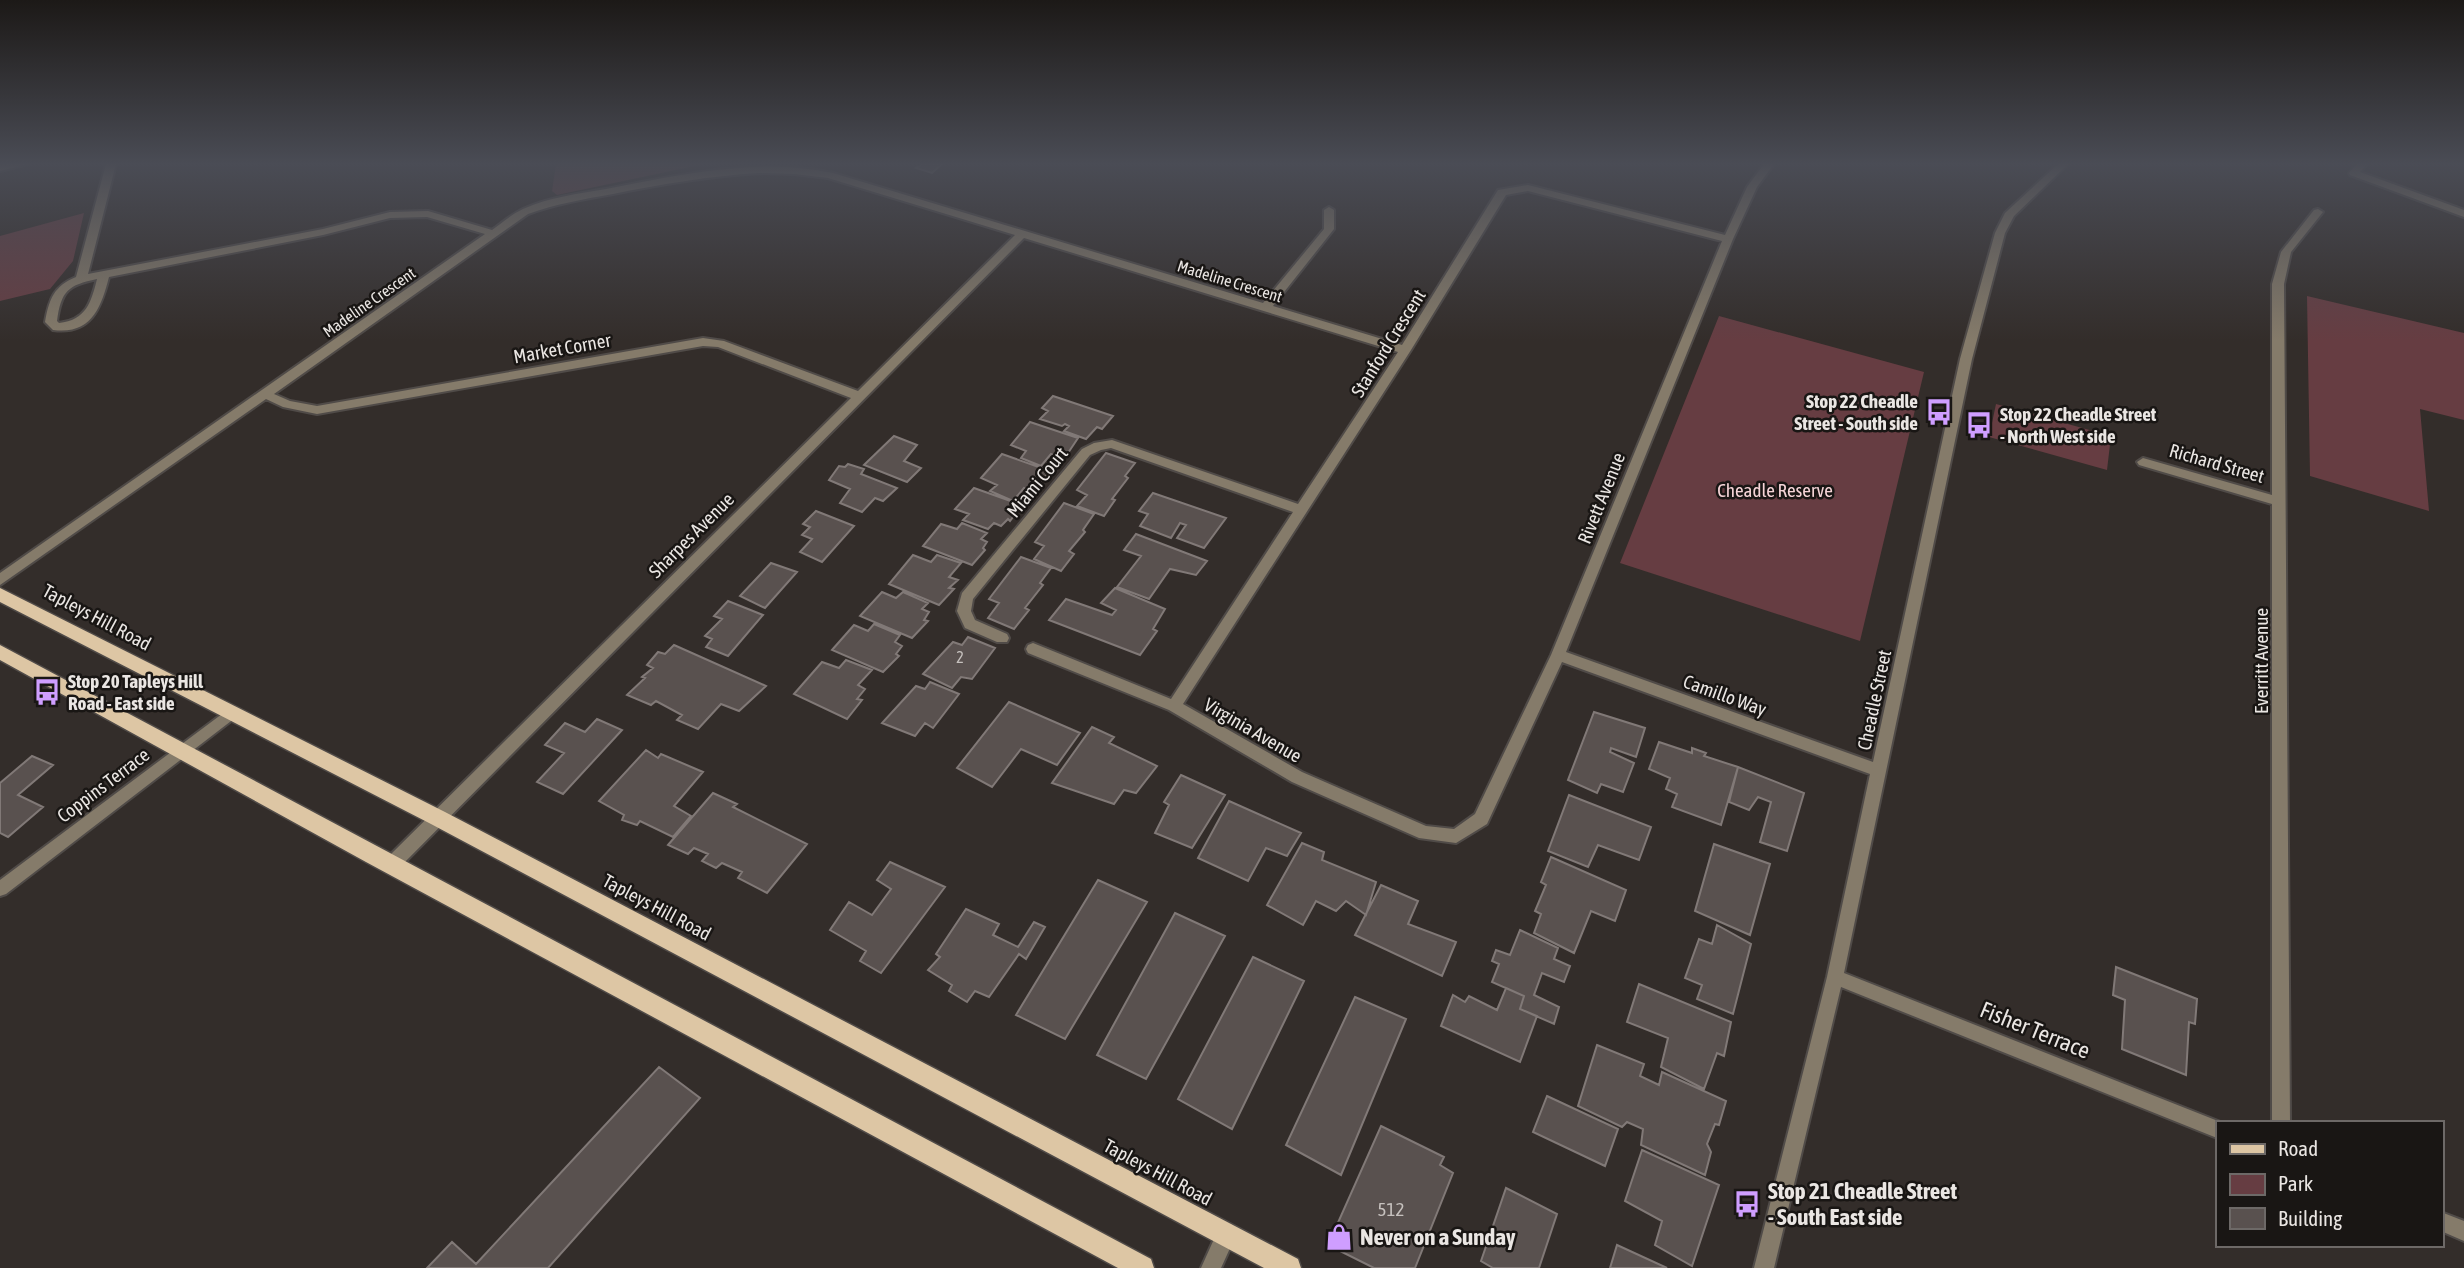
<svg xmlns="http://www.w3.org/2000/svg" width="2464" height="1268" font-family="'Asap Condensed',sans-serif">
	<style>
		.green { fill: #663d42 }
		.building { fill: #59514f; stroke: #817977; stroke-width: 2 }
		.lines { fill: none; stroke-linecap: round; stroke-linejoin: round }
		.minor-casing { stroke: #504b48; stroke-width: 4 }
		.primary-casing { stroke: #504b48; stroke-width: 3 }
		.minor { fill: #857b6a; fill-rule: evenodd }
		.primary { fill: #ddc6a4; fill-rule: evenodd }
		.labels { text-anchor: middle; stroke-width: 5; stroke-linejoin: round; paint-order: stroke }
		.far-street-label { font-size: 16px; fill: #eae6e3; stroke: #191614 }
		.number-label { font-size: 16px; fill: #c6c1be }
		.street-label { font-size: 19px; fill: #eae6e3; stroke: #191614 }
		.poi-label { font-size: 19px; font-weight: bold; fill: #eae6e3; stroke: #191614; text-anchor: start }
		.park-label { font-size: 19px; fill: #f5d4d7; stroke: #191614 }
		.near-number-label { font-size: 19px; fill: #c6c1be }
		.near-street-label { font-size: 23px; fill: #eae6e3; stroke: #191614 }
		.near-poi-label { font-size: 23px; font-weight: bold; fill: #eae6e3; stroke: #191614; text-anchor: start }
	</style>
	<rect width="100%" height="100%" fill="#332d2a"/>
	<!-- green -->
	<path class="green" d="M556 164H704L557 195 552 191Z
		M84 213 73 261 50 289 0 301V236Z
		M2307 296 2464 333V420L2420 409 2429 511 2310 476Z
		M1719 316 1924 372 1860 641 1620 563Z
		M1996 404 2111 436 2107 470 1989 437Z"/>
	<!-- building -->
	<path class="building" d="M922 164H921H942L932 173 916 168Z
		M1053 396 1113 416 1102 429 1097 427 1086 439 1064 431 1069 426 1065 424 1062 426 1040 419 1048 411 1042 408Z
		M1030 422 1078 438 1068 453 1064 451 1058 457 1051 454 1041 466 1021 458 1026 451 1011 445Z
		M894 436 917 445 904 461 921 468 907 482 864 465Z
		M1106 453 1135 463 1125 476 1128 478 1112 499 1115 500 1104 516 1077 506 1087 495 1077 490Z
		M1002 454 1050 471 1038 486 1036 485 1029 490 1024 488 1013 501 990 491 997 485 981 478Z
		M848 464 864 469 861 474 897 488 883 501 875 498 862 512 840 503 850 489 829 480 839 466 845 467Z
		M974 488 1022 505 1010 521 1008 519 1001 526 994 523 988 529 963 520 969 514 955 509Z
		M1153 493 1226 518 1204 548 1177 538 1186 525 1180 523 1171 538 1140 526 1148 514 1139 511Z
		M1064 503 1094 514 1083 530 1085 532 1069 551 1074 554 1061 571 1034 559 1044 546 1035 542Z
		M816 511 854 526 822 562 800 552 812 539 802 535 810 527 803 524Z
		M962 523 987 533 981 539 987 542 983 548 985 550 972 565 923 546 941 524 957 529Z
		M1136 534 1207 561 1196 575 1170 569 1149 599 1117 587 1141 556 1124 550Z
		M913 555 931 562 937 555 961 563 949 577 958 580 949 588 954 589 939 605 889 584Z
		M1021 557 1051 568 1040 583 1043 585 1025 608 1029 610 1014 629 988 618 999 603 989 599Z
		M771 563 797 572 765 608 740 596Z
		M1115 588 1165 609 1153 629 1157 631 1140 655 1049 620 1066 599 1112 615 1116 610 1101 603Z
		M882 592 896 598 903 592 928 603 922 609 929 612 924 620 928 621 912 638 860 616Z
		M728 601 763 615 728 656 706 647 712 639 705 636 722 619 714 616Z
		M874 624 900 635 895 642 902 646 896 654 899 656 883 672 832 650 854 625 868 631Z
		M968 637 995 648 972 679 961 677 952 688 923 674 953 642 962 645Z
		M674 645 766 686 739 711 721 704 698 729 677 720 682 715 656 701 651 705 627 695 645 678 642 677 653 668 647 665 658 652 665 654Z
		M846 660 872 670 858 685 865 689 857 699 862 700 847 719 794 694 822 662 839 668Z
		M930 682 959 694 933 728 925 723 915 736 882 723 916 686 925 689Z
		M1009 702 1080 733 1057 765 1021 749 992 787 957 768Z
		M1594 712 1645 728 1636 757 1611 748 1610 752 1634 763 1623 792 1601 784 1597 793 1568 780Z
		M597 719 622 730 563 794 537 782 564 753 545 745 565 723 585 732Z
		M1092 727 1114 737 1109 743 1157 766 1136 793 1124 790 1114 804 1052 783Z
		M1659 742 1692 753V748L1706 753 1704 756 1738 767 1721 825 1672 807 1677 794 1666 789 1670 778 1649 769Z
		M646 750 658 758 661 754 703 772 674 806 691 816 673 837 640 821 637 825 622 820 624 815 599 801Z
		M32 756 53 765 18 795 43 807 8 837 0 833V783Z
		M1738 767 1804 793 1787 851 1760 842 1771 802 1758 797 1749 810 1729 802Z
		M1181 775 1225 795 1192 848 1155 833 1169 805 1164 802Z
		M713 793 737 804 733 807 807 844 767 893 738 878 742 872 722 863 716 868 702 861 708 854 694 848 688 854 668 845Z
		M1569 795 1651 827 1639 860 1598 845 1588 867 1548 851Z
		M1229 801 1301 833 1287 856 1266 848 1248 881 1198 858Z
		M1302 843 1324 852 1322 860 1376 882 1366 915 1346 901 1336 911 1316 901 1303 925 1267 905Z
		M1714 844 1770 864 1750 935 1695 911Z
		M1551 857 1626 890 1615 921 1591 911 1574 953 1534 933 1541 914 1535 911 1546 885 1541 882Z
		M890 862 945 887 881 973 860 961 866 951 830 930 849 902 872 915 891 889 877 880Z
		M1098 880 1147 902 1065 1039 1016 1015Z
		M1381 885 1418 901 1408 924 1456 942 1442 976 1355 935Z
		M966 909 999 924 993 935 1018 947 1034 922 1045 927 1026 959 1019 954 989 997 975 991 967 1002 949 991 952 985 928 970 940 957 936 954Z
		M1175 913 1225 936 1146 1079 1097 1055Z
		M1717 925 1751 944 1733 1014 1697 999 1702 985 1685 978 1699 939 1712 944Z
		M1520 930 1558 948 1554 959 1570 966 1564 982 1542 973 1534 995 1559 1007 1554 1024 1520 1009 1524 996 1492 982 1499 964 1492 961 1496 950 1510 955Z
		M1253 957 1304 981 1232 1129 1178 1099Z
		M2116 967 2197 999 2195 1024 2189 1022 2186 1075 2122 1049 2125 1000 2113 995Z
		M1639 984 1731 1022 1724 1056 1717 1053 1704 1089 1661 1067 1668 1038 1627 1022Z
		M1506 988 1524 996 1520 1009 1537 1016 1520 1062 1441 1026 1453 995 1465 1002 1469 996 1497 1010Z
		M1355 997 1406 1019 1341 1175 1286 1145Z
		M1597 1045 1644 1064 1640 1076 1659 1085 1662 1072 1726 1101 1719 1125 1715 1124 1707 1144 1711 1152 1705 1175 1641 1145 1643 1129 1627 1122 1622 1127 1578 1106Z
		M659 1067 700 1098 548 1268H427L452 1242 476 1264Z
		M1547 1096 1618 1129 1605 1166 1533 1132Z
		M1381 1126 1444 1157 1440 1165 1453 1173 1415 1268H1374L1328 1245Z
		M1642 1150 1719 1185 1692 1266 1655 1245 1662 1221 1625 1201Z
		M1506 1188 1557 1214 1539 1268H1493L1481 1261Z
		M1617 1245 1667 1268H1610Z"/>
	<g class="lines">
		<defs>
			<path id="minor" d="M8 164H28L0 171V165Z
				M106 164H116L88 274 323 229 390 212 428 211 492 230C502 223 512 214 523 209 549 197 578 194 606 189 679 175 758 157 833 173L1263 303 1324 229V210L1329 207 1334 210V229L1273 306 1402 345 1498 190 1528 185 1725 235 1747 187 1764 164H1774L1757 187 1733 239 1566 652 1873 762 1960 359 1995 233 2005 213 2058 164H2068L2014 216 2005 233 1972 359 1844 973 2223 1123H2217V1138L1841 987 1774 1268H1754L1827 977 1870 774 1562 662 1487 824 1456 843 1419 838 1292 782 1169 710 1028 653 1026 649 1028 645 1033 643 1171 699 1293 512 1111 448 1101 450 1090 455 973 599 971 611 975 620 1007 634 1009 638 1007 642H997L965 628 957 611 962 593 1082 449 1094 443 1112 440 1298 504 1398 352 1024 238 397 870 391 872 385 870 383 865 385 860 851 398 718 347 703 346 317 414 283 407 266 399 0 585V573L485 234 427 217 390 218 323 235 109 277C101 308 91 335 53 330L45 322C49 299 54 286 76 277ZM759 173 794 174 828 178 1015 235 858 391 724 341 703 338 317 406 290 401 274 394 528 214C556 204 584 199 613 194 662 184 710 176 759 173ZM1528 191 1722 241 1551 655 1475 814 1454 829 1426 826 1302 772 1183 704 1411 350 1506 195ZM97 279C91 303 86 320 59 323L57 321C61 291 68 285 97 279Z
				M2357 164H2367L2360 172 2464 210V217L2350 175 2349 173Z
				M2318 209 2323 212 2291 252 2284 284 2290 1123H2272V504L2139 465 2137 462 2143 458 2272 495V284L2281 252 2314 210Z
				M230 708 235 710 237 714 235 718 6 894 0 896V880Z
				M2441 1212 2464 1221V1241L2441 1231Z
				M1226 1225 1233 1228 1236 1235 1221 1268H1201L1219 1228Z"/>
			<path id="primary" d="M0 588 445 812 1298 1259 1301 1268H1264L431 824 0 602Z
				M0 645 1151 1259 1154 1268H1118L366 862 0 660Z"/>
		</defs>
		<!-- minor casing -->
		<use href="#minor" class="minor-casing"/>
		<!-- primary casing -->
		<use href="#primary" class="primary-casing"/>
		<!-- minor -->
		<use href="#minor" class="minor"/>
		<!-- primary -->
		<use href="#primary" class="primary"/>
	</g>
	<!-- sky -->
	<linearGradient id="sky" x2="0" y2="1"><stop stop-color="#1c1917"/><stop offset="0.48" stop-color="#4a4c55"/><stop offset="1" stop-color="#4a4c55" stop-opacity="0"/></linearGradient>
	<rect width="2464" height="341" fill="url(#sky)"/>
	<!-- icons -->
	<defs>
		<symbol id="bus-bare" viewBox="-9 -9 18 18"><path d="M-5-6H5V4H4V6H2V4H-2V6H-4V4H-5ZM-3.5-4V0h7V-4ZM-3.5 1.2v1.5H-2V1.2ZM2 1.2v1.5H3.5V1.2Z" fill="#cf9eff" stroke="#191614" stroke-width="2.5" paint-order="stroke"/></symbol>
		<symbol id="shop-bare" viewBox="-9 -9 18 18"><path d="M-5-2.5h2.3a2.7 3.5 0 0 1 5.4 0H5L5.5 6h-11ZM-1.5-2.5h3a1.5 2.3 0 0 0-3 0Z" fill="#cf9eff" stroke="#191614" stroke-width="2.5" paint-order="stroke"/></symbol>
	</defs>
	<g fill-rule="evenodd">
		<use href="#bus-bare" x="1920" y="393" width="38" height="38"/>
		<use href="#bus-bare" x="1960" y="406" width="38" height="38"/>
		<use href="#bus-bare" x="28" y="673" width="38" height="38"/>
		<use href="#bus-bare" x="1728" y="1185" width="38" height="38"/>
		<use href="#shop-bare" x="1320" y="1218" width="38" height="38"/>
	</g>
	<g class="labels">
		<!-- far-street labels -->
		<g class="far-street-label">
			<text transform="translate(1230 281) rotate(17)" y="6">Madeline Crescent</text>
			<text transform="translate(369 302) rotate(-35)" y="6">Madeline Crescent</text>
		</g>
		<!-- number labels -->
		<g class="number-label">
			<text x="960" y="663">2</text>
		</g>
		<!-- street labels -->
		<g class="street-label">
			<text transform="translate(1388 343) rotate(-58)" y="7">Stanford Crescent</text>
			<text transform="translate(562 348) rotate(-10)" y="7">Market Corner</text>
			<text transform="translate(2217 463) rotate(16)" y="7">Richard Street</text>
			<text transform="translate(1037 482) rotate(-51)" y="7">Miami Court</text>
			<text transform="translate(1601 498) rotate(-68)" y="7">Rivett Avenue</text>
			<text transform="translate(691 535) rotate(-45)" y="7">Sharpes Avenue</text>
			<text transform="translate(97 617) rotate(28)" y="7">Tapleys Hill Road</text>
			<text transform="translate(2261 661) rotate(-90)" y="7">Everritt Avenue</text>
			<text transform="translate(1725 695) rotate(20)" y="7">Camillo Way</text>
			<text transform="translate(1874 700) rotate(-78)" y="7">Cheadle Street</text>
			<text transform="translate(1253 730) rotate(30)" y="7">Virginia Avenue</text>
			<text transform="translate(103 785) rotate(-37)" y="7">Coppins Terrace</text>
			<text transform="translate(657 907) rotate(28)" y="7">Tapleys Hill Road</text>
			<text transform="translate(1158 1172) rotate(28)" y="7">Tapleys Hill Road</text>
		</g>
		<!-- poi labels -->
		<g class="poi-label">
			<text x="1918" y="408" text-anchor="end">Stop 22 Cheadle<tspan x="1918" dy="22">Street - South side</tspan></text>
			<text x="2000" y="421">Stop 22 Cheadle Street<tspan x="2000" dy="22">- North West side</tspan></text>
			<text x="68" y="688">Stop 20 Tapleys Hill<tspan x="68" dy="22">Road - East side</tspan></text>
		</g>
		<!-- park labels -->
		<g class="park-label">
			<text x="1775" y="497">Cheadle Reserve</text>
		</g>
		<!-- near-number labels -->
		<g class="near-number-label">
			<text x="1391" y="1216">512</text>
		</g>
		<!-- near-street labels -->
		<g class="near-street-label">
			<text transform="translate(2035 1030) rotate(22)" y="8">Fisher Terrace</text>
		</g>
		<!-- near-poi labels -->
		<g class="near-poi-label">
			<text x="1768" y="1199">Stop 21 Cheadle Street<tspan x="1768" dy="26">- South East side</tspan></text>
			<text x="1360" y="1245">Never on a Sunday</text>
		</g>
	</g>
	<!-- legend -->
	<rect x="2216" y="1121" width="228" height="126" fill="#191614" stroke="#6d6967" stroke-width="2"/>
	<rect x="2230" y="1144" width="35" height="10" fill="#ddc6a4" stroke="#6d6967" stroke-width="2"/>
	<text x="2278" y="1156" font-size="21" fill="#eae6e3">Road</text>
	<rect x="2230" y="1174" width="35" height="21" fill="#663d42" stroke="#6d6967" stroke-width="2"/>
	<text x="2278" y="1191" font-size="21" fill="#eae6e3">Park</text>
	<rect x="2230" y="1208" width="35" height="21" fill="#59514f" stroke="#6d6967" stroke-width="2"/>
	<text x="2278" y="1226" font-size="21" fill="#eae6e3">Building</text>
</svg>
